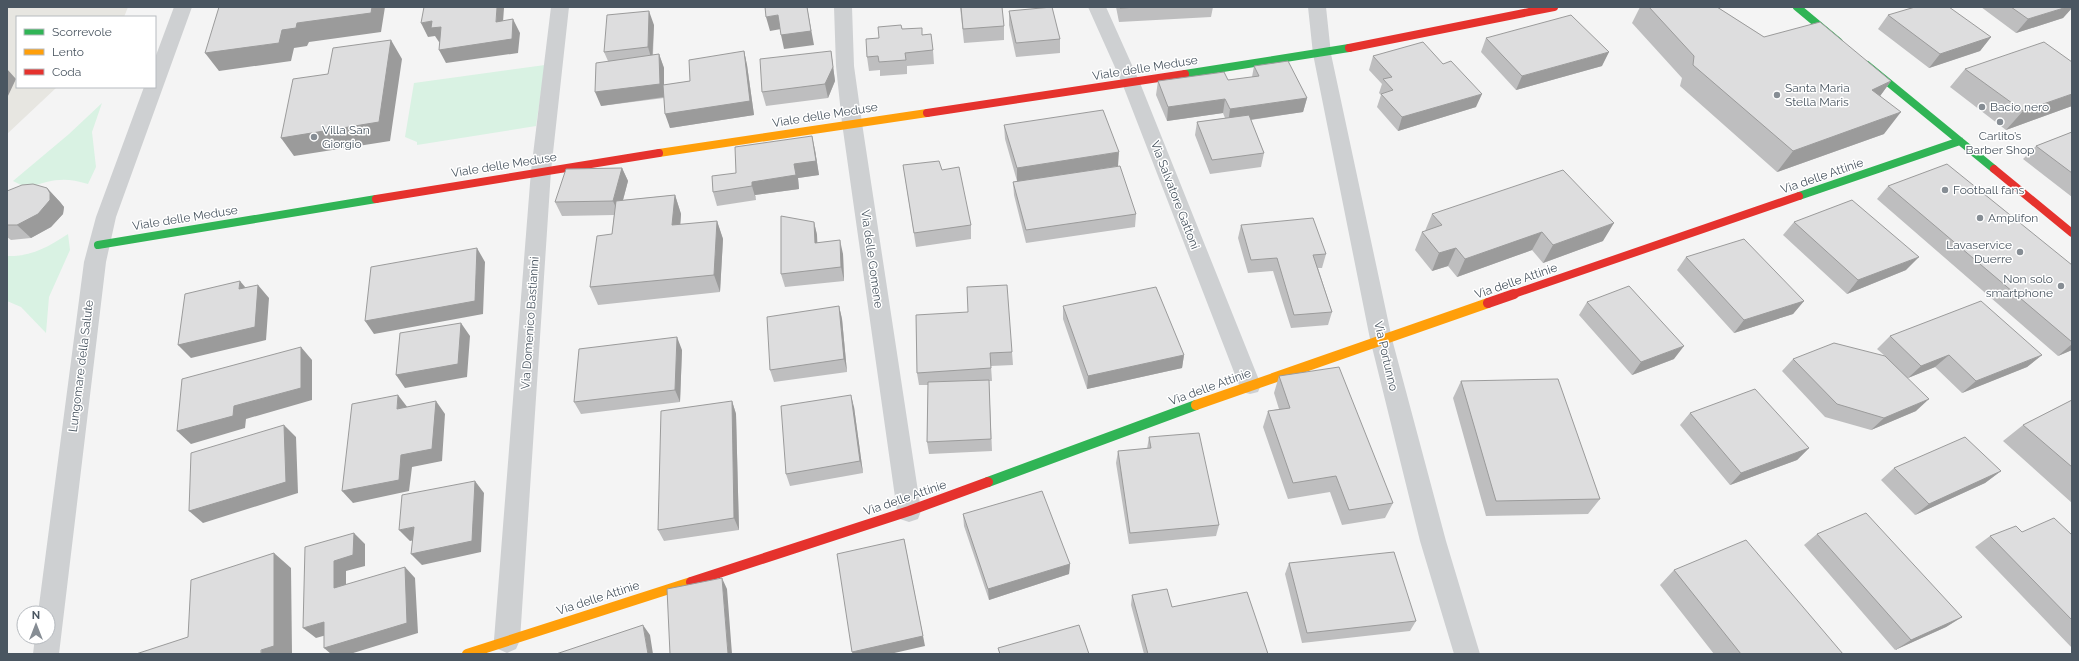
<svg xmlns="http://www.w3.org/2000/svg" width="2079" height="661" font-family="Raleway,sans-serif">
	<style>
		.green { fill: #d9f2e3 }
		.sand { fill: #e7e6e1 }
		.lines { fill: none; stroke-linecap: round; stroke-linejoin: round }
		.street { fill: #ced0d2; fill-rule: evenodd }
		.fast-far1 { stroke: #30b455; stroke-width: 8 }
		.fast { stroke: #30b455; stroke-width: 10 }
		.slow-far1 { stroke: #ff9f0a; stroke-width: 8 }
		.slow { stroke: #ff9f0a; stroke-width: 10 }
		.jam-far1 { stroke: #e5322d; stroke-width: 8 }
		.jam { stroke: #e5322d; stroke-width: 10 }
		.wall { fill: #bebebf }
		.shaded-wall { fill: #9b9b9b }
		.building { fill: #ddddde; stroke: #9b9b9b }
		.poi-dot { fill: #868d94; stroke: #fff; stroke-width: 1.5 }
		.labels { text-anchor: middle; stroke-width: 3; stroke-linejoin: round; paint-order: stroke }
		.street-label { font-size: 12px; fill: #4a5661; stroke: #fff }
		.poi-label { font-size: 12px; fill: #4a5661; stroke: #fff; text-anchor: start }
	</style>
	<rect width="100%" height="100%" fill="#f4f4f4"/>
	<!-- green -->
	<path class="green" d="M545 65 536 126 417 145V142L405 137 414 83Z
		M102 103 92 132 96 167 88 184C63 176 51 180 27 188L13 181 69 134Z
		M68 234 70 250 49 297 46 333 21 307 7 301V256C31 257 48 247 68 234Z"/>
	<!-- sand -->
	<path class="sand" d="M7 7H128L124 17H17V87H57L7 134Z"/>
	<g class="lines">
		<!-- street -->
		<path class="street" d="M174 7H192L116 217 106 262 59 654H33L35 637H48V613H38L84 262 96 217 144 87H155V58Z
			M551 7H569L551 171 520 640 516 649 507 653 498 649 494 640 531 171Z
			M834 7H852L854 66 862 123 921 511 918 519 909 522 900 519 897 511 842 123 836 66Z
			M1088 7H1106L1140 83 1261 385 1258 392 1250 394 1242 392 1239 385 1122 83Z
			M1308 7H1326L1331 54 1392 339 1446 541 1480 654H1454L1420 541 1370 339 1313 54Z"/>
		<!-- fast-far1 -->
		<path class="fast-far1" d="M1797 7 1839 42
			M1867 65 1994 169
			M1185 74 1349 48
			M1799 196 1960 141
			M98 245 376 199"/>
		<!-- fast -->
		<path class="fast" d="M988 482 1196 405"/>
		<!-- slow-far1 -->
		<path class="slow-far1" d="M659 153 927 113"/>
		<!-- slow -->
		<path class="slow" d="M1196 405 1488 303
			M467 654 691 582"/>
		<!-- jam-far1 -->
		<path class="jam-far1" d="M1349 48 1554 7
			M927 113 1185 74
			M1994 169 2072 233
			M376 199 659 153
			M1511 295 1799 196"/>
		<!-- jam -->
		<path class="jam" d="M1488 303 1514 294
			M691 582 909 511 988 482"/>
	</g>
	<!-- wall -->
	<path class="wall" d="M866 7H884L866 8Z
		M960 7 1004 26V40L964 43Z
		M1116 7H1213L1211 17 1119 22Z
		M1640 7H1717L1764 37 1891 81 1880 96 1884 134 1777 172 1680 86 1682 78 1632 23Z
		M1981 7H2072V8L2063 18 2016 33Z
		M1009 11 1060 39V53L1016 57 1009 25Z
		M1888 15 1991 37 1980 51 1929 68 1878 29Z
		M654 25 653 55 659 54 664 68V85L690 81 744 51 747 65 754 115 670 128 664 98 601 106 608 61 604 52Z
		M902 29 922 35 933 50 934 64 907 66V74L880 76V70L869 71 867 57 879 38Z
		M1486 38 1602 66 1516 90 1481 52Z
		M831 51 835 81 828 98 766 106 762 92Z
		M1373 56 1476 107 1398 131 1377 107 1381 95 1379 93 1382 84 1369 70Z
		M2072 62V106L2006 130 1950 87 1965 69Z
		M1254 66 1307 98 1303 112 1251 120 1264 153 1261 167 1210 174 1195 135 1197 122 1225 118 1223 113 1167 121 1156 95 1158 81 1228 80 1252 77Z
		M1004 125 1118 166 1057 176 1136 214 1135 227 1026 243 1014 195 1013 182 1017 181 1005 139Z
		M2072 132V197L2023 159 2036 146Z
		M815 150 819 175 798 178 799 189 755 195 756 200 717 206 713 192 736 173Z
		M903 165 942 170 971 225V239L916 247Z
		M622 168 628 181 623 200 675 195 681 214 680 225 717 221 723 239 720 292 598 305 590 287 612 234 614 215 562 216 555 202Z
		M1888 186 2072 265V350L2058 356 1877 199Z
		M47 188 60 202 64 207 63 214 51 227 31 238 11 240 7 237V191Z
		M1432 214 1603 241 1543 263 1532 250 1457 277 1448 266 1432 271 1415 250 1422 232 1425 231Z
		M814 222 817 235V243L843 254 844 281 785 287 781 274Z
		M1794 222 1906 270 1847 294 1783 235Z
		M1241 225 1326 254 1322 268H1318L1332 312 1328 325 1291 328 1273 271 1248 273 1238 238Z
		M1686 257 1804 301 1793 314 1734 333 1677 270Z
		M1587 302 1674 359 1632 375 1579 315Z
		M839 306 842 319 847 372 774 382 770 370Z
		M1063 306 1184 355 1182 368 1087 389 1063 319Z
		M916 315 1012 352 1013 365 991 366 992 381H989L992 451 929 454 927 442 928 385H919L917 373Z
		M1890 336 2042 355 2027 367 1962 393 1935 367 1908 378 1916 411 1871 430 1825 417 1782 371 1793 359 1885 356 1877 349Z
		M682 350 680 402 581 414 574 402Z
		M1279 376 1393 503 1385 518 1342 525 1330 492 1288 499 1263 427 1268 411 1279 409 1274 393Z
		M1461 381 1600 499 1588 514 1486 516 1453 398Z
		M2072 400V503L2003 441 2023 425Z
		M732 401 736 414 739 530 664 541 658 530Z
		M854 407 863 473 790 486 786 474Z
		M1690 413 1809 448 1797 460 1730 485 1680 425Z
		M1149 437 1219 525 1216 536 1129 544 1116 463 1118 451 1147 449Z
		M1894 468 2001 471 1985 483 1915 515 1881 480Z
		M963 514 1070 564 1069 574 989 600 964 526Z
		M2022 532 2072 535V648L1975 547 1990 536Z
		M1817 534 1962 617 1946 627 1895 650 1804 545Z
		M1289 563 1416 621 1410 631 1302 643 1285 574Z
		M1674 570 1843 654H1714L1660 585Z
		M1132 595 1172 607 1268 654H1144L1131 605Z"/>
	<!-- shaded-wall -->
	<path class="shaded-wall" d="M372 7H385L381 32 309 42 307 46 294 48 291 61 219 71 205 53 297 23Z
		M497 7H504V8L502 36 496 22Z
		M807 7 814 45 784 49 781 35Z
		M2067 7H2072V8L2063 18 2016 33 2028 19Z
		M649 11 654 25 652 61 648 47Z
		M778 15 781 29 770 31 766 17Z
		M513 19 520 33 518 53 446 63 439 50Z
		M432 21 441 27 449 41 439 42 435 36 428 37 421 23Z
		M1991 37 1980 51 1929 68 1940 54Z
		M391 40 402 59 390 141 294 156 281 138Z
		M744 51 747 65 754 115 670 128 665 114Z
		M831 51 835 81 828 98 825 84Z
		M1609 52 1602 66 1516 90 1522 76Z
		M659 54 664 68V97L601 106 595 92Z
		M7 69 16 79 7 98Z
		M1891 81 1875 103 1872 90Z
		M1482 94 1476 107 1398 131 1402 117Z
		M2072 94V106L2006 130 2023 111Z
		M1307 98 1303 112 1228 123 1230 109Z
		M1225 99 1223 113 1167 121 1168 107Z
		M1901 112 1884 134 1777 172 1793 151Z
		M812 136 815 150 819 175 798 178 799 189 755 195 756 200 752 186V182L794 164Z
		M1119 152 1118 166 1017 182V168Z
		M622 168 628 181 619 215 613 201Z
		M47 188 60 202 64 207 63 214 51 227 31 238 17 225Z
		M675 195 681 214 679 243 672 225Z
		M717 221 723 239 720 292 714 275Z
		M814 222 817 235 818 256 815 243Z
		M1614 223 1603 241 1543 263 1553 245Z
		M1542 232 1532 250 1457 277 1465 259Z
		M840 240 843 254 844 281 841 267Z
		M477 248 485 262 483 314 374 334 365 321Z
		M1456 248 1448 266 1432 271 1439 253Z
		M1919 257 1906 270 1847 294 1858 280Z
		M240 281 251 294 239 289Z
		M258 285 269 298 266 340 191 358 178 345Z
		M1804 301 1793 314 1734 333 1744 320Z
		M839 306 842 319 847 372 844 359Z
		M461 323 470 336 467 377 405 388 396 375Z
		M677 337 682 350 680 402 675 390Z
		M2072 344V350L2058 356Z
		M1684 346 1674 359 1632 375 1641 362Z
		M301 347 312 360V400L246 419 245 428 191 444 177 431Z
		M1184 355 1182 368 1087 389 1088 376Z
		M1949 355 1935 367 1908 378 1921 366Z
		M2042 355 2027 367 1962 393 1976 381Z
		M398 395 408 408 397 409Z
		M851 395 854 407 863 473 860 461Z
		M1929 399 1916 411 1871 430 1884 418Z
		M436 401 445 414 442 461 412 467 409 491 353 503 342 491 401 455Z
		M732 401 736 414 739 530 734 518Z
		M284 425 296 437 298 493 203 523 189 511Z
		M1809 448 1797 460 1730 485 1741 473Z
		M2001 471 1985 483 1915 515 1929 504Z
		M475 481 484 493 481 552 422 565 411 554Z
		M414 527 424 538 410 541 399 530Z
		M354 533 365 544V566L346 571V598L334 588V561Z
		M904 539 925 646 890 654H853L852 652Z
		M274 553 291 568 292 654H261Z
		M1070 564 1069 574 989 600 988 589Z
		M405 567 415 578 418 633 350 654H331L324 648Z
		M722 578 727 589 732 654H728Z
		M1962 617 1946 627 1895 650 1911 640Z
		M324 622 337 632 316 638 303 628Z
		M643 625 650 635 653 654H648Z"/>
	<!-- building -->
	<path class="building" d="M219 7H372L371 13 297 23 296 28 282 30 279 43 205 53Z
		M424 7H497L496 22 513 19 512 39 439 50 441 27 431 28 432 21 421 23Z
		M765 7H807L811 31 781 35 778 15 766 17Z
		M961 7H1002L1004 26 963 29Z
		M1052 7 1060 39 1016 43 1009 11Z
		M1120 7H1139L1120 8Z
		M1649 7H1717L1764 37 1820 22 1891 81 1872 90 1901 112 1793 151 1693 65 1694 56Z
		M1915 7H1949L1991 37 1940 54 1888 15Z
		M2011 7H2067L2028 19Z
		M649 11 648 47 604 52 607 15Z
		M1571 15 1609 52 1522 76 1486 38Z
		M901 25 902 29 922 28V35L931 34 933 50 905 53 906 60 879 62 878 56 867 57 866 39 879 38 878 27Z
		M391 40 379 122 281 138 293 79 328 74 333 48Z
		M1423 42 1443 64 1451 61 1482 94 1402 117 1381 94 1393 90 1383 79 1392 77 1373 56Z
		M2044 42 2072 62V94L2023 111 1965 69Z
		M744 51 750 101 665 114 663 85 690 81 689 60Z
		M831 51 833 67 825 84 762 92 760 59Z
		M659 54 660 84 595 92 596 63Z
		M1288 61 1307 98 1230 109 1225 99 1168 107 1158 81 1224 72 1228 80 1259 76 1254 66Z
		M1103 110 1119 152 1017 168 1004 125Z
		M1249 115 1264 153 1212 160 1197 122Z
		M2072 132V173L2036 146Z
		M812 136 816 161 794 164 796 175 752 182V186L713 192 712 176 736 173 735 147Z
		M939 161 942 170 959 167 971 225 914 233 903 165Z
		M1947 164 2072 265V342L1888 186Z
		M1120 166 1136 214 1026 230 1013 182Z
		M622 168 613 201 555 202 566 169Z
		M1563 170 1614 223 1553 245 1542 232 1465 259 1456 248 1439 253 1422 232 1442 225 1432 214Z
		M33 184 47 188 50 193V200L38 214 17 225H7V191L22 185Z
		M675 195 672 225 717 221 714 275 590 287 597 236 612 234 616 201Z
		M1852 200 1919 257 1858 280 1794 222Z
		M781 216 814 222 815 243 840 240 841 267 781 274Z
		M1313 218 1326 254 1313 255 1332 312 1294 315 1277 258 1251 260 1241 225Z
		M1744 239 1804 301 1744 320 1686 257Z
		M477 248 475 301 365 321 371 267Z
		M240 281 239 289 258 285 255 327 178 345 185 294Z
		M1007 285 1012 352 990 353 991 368 917 373 916 315 968 312 967 287Z
		M1629 286 1684 346 1641 362 1587 302Z
		M1156 287 1184 355 1088 376 1063 306Z
		M1981 301 2042 355 1976 381 1949 355 1921 366 1890 336Z
		M839 306 844 359 770 370 767 317Z
		M461 323 458 364 396 375 400 333Z
		M677 337 675 390 574 402 579 349Z
		M1834 343 1885 356 1929 399 1884 418 1837 404 1793 359Z
		M301 347V388L234 406 233 416 177 431 182 379Z
		M1339 367 1393 503 1349 510 1336 476 1293 483 1268 411 1290 408 1279 376Z
		M1558 379 1600 499 1496 501 1461 381Z
		M989 380 991 439 927 442 928 382Z
		M1755 389 1809 448 1741 473 1690 413Z
		M398 395 397 409 436 401 432 449 401 455 399 480 342 491 352 404Z
		M851 395 860 461 786 474 781 406Z
		M2072 400V467L2023 425Z
		M732 401 734 518 658 530 661 411Z
		M284 425 286 482 189 511 191 453Z
		M1199 433 1219 525 1130 533 1118 451 1151 448 1149 437Z
		M1965 437 2001 471 1929 504 1894 468Z
		M475 481 472 541 411 554 414 527 399 530 402 495Z
		M1042 491 1070 564 988 589 963 514Z
		M1866 513 1962 617 1911 640 1817 534Z
		M2054 518 2072 535V620L1990 536 2016 526 2022 532Z
		M354 533 353 555 334 561V588L405 567 407 623 324 648V622L303 628 305 547Z
		M904 539 923 636 852 652 837 554Z
		M1746 540 1843 654H1741L1674 570Z
		M1394 552 1416 621 1307 633 1289 563Z
		M274 553V646L261 650V654H136L188 637 191 580Z
		M722 578 728 654H670L667 589Z
		M1167 589 1172 607 1247 592 1268 654H1148L1132 595Z
		M643 625 648 654H556Z
		M1079 625 1089 654H1000L998 648Z"/>
	<!-- markers -->
	<g class="poi-dot">
		<circle cx="1777" cy="95" r="4"/>
		<circle cx="1982" cy="107" r="4"/>
		<circle cx="2000" cy="122" r="4"/>
		<circle cx="314" cy="137" r="4"/>
		<circle cx="1945" cy="190" r="4"/>
		<circle cx="1980" cy="218" r="4"/>
		<circle cx="2020" cy="252" r="4"/>
		<circle cx="2061" cy="286" r="4"/>
	</g>
	<g class="labels">
		<!-- street labels -->
		<g class="street-label">
			<text transform="translate(1145 68) rotate(-9)" y="4">Viale delle Meduse</text>
			<text transform="translate(825 115) rotate(-9)" y="4">Viale delle Meduse</text>
			<text transform="translate(504 165) rotate(-9)" y="4">Viale delle Meduse</text>
			<text transform="translate(1822 176) rotate(-19)" y="4">Via delle Attinie</text>
			<text transform="translate(1175 195) rotate(69)" y="4">Via Salvatore Gattoni</text>
			<text transform="translate(185 218) rotate(-9)" y="4">Viale delle Meduse</text>
			<text transform="translate(872 259) rotate(82)" y="4">Via delle Gomene</text>
			<text transform="translate(1516 281) rotate(-19)" y="4">Via delle Attinie</text>
			<text transform="translate(530 323) rotate(-86)" y="4">Via Domenico Bastianini</text>
			<text transform="translate(1386 356) rotate(77)" y="4">Via Portunno</text>
			<text transform="translate(81 366) rotate(-83)" y="4">Lungomare della Salute</text>
			<text transform="translate(1210 387) rotate(-20)" y="4">Via delle Attinie</text>
			<text transform="translate(905 498) rotate(-19)" y="4">Via delle Attinie</text>
			<text transform="translate(598 598) rotate(-18)" y="4">Via delle Attinie</text>
		</g>
		<!-- poi labels -->
		<g class="poi-label">
			<text x="1785" y="92">Santa Maria<tspan x="1785" dy="14">Stella Maris</tspan></text>
			<text x="1990" y="111">Bacio nero</text>
			<text x="322" y="134">Villa San<tspan x="322" dy="14">Giorgio</tspan></text>
			<text x="2000" y="140" text-anchor="middle">Carlito’s<tspan x="2000" dy="14">Barber Shop</tspan></text>
			<text x="1953" y="194">Football fans</text>
			<text x="1988" y="222">Amplifon</text>
			<text x="2012" y="249" text-anchor="end">Lavaservice<tspan x="2012" dy="14">Duerre</tspan></text>
			<text x="2053" y="283" text-anchor="end">Non solo<tspan x="2053" dy="14">smartphone</tspan></text>
		</g>
	</g>
	<!-- border -->
	<rect width="2079" height="661" fill="none" stroke="#4a5661" stroke-width="16"/>
	<!-- legend -->
	<rect x="16" y="16" width="140" height="72" fill="#ffffff" stroke="#b7bbc0"/>
	<rect x="24" y="29" width="20" height="6" fill="#30b455" stroke="#b7bbc0"/>
	<text x="52" y="36" font-size="12" fill="#4a5661">Scorrevole</text>
	<rect x="24" y="49" width="20" height="6" fill="#ff9f0a" stroke="#b7bbc0"/>
	<text x="52" y="56" font-size="12" fill="#4a5661">Lento</text>
	<rect x="24" y="69" width="20" height="6" fill="#e5322d" stroke="#b7bbc0"/>
	<text x="52" y="76" font-size="12" fill="#4a5661">Coda</text>
	<!-- north arrow -->
	<g transform="translate(36 625)"><circle r="19" fill="#ffffff" stroke="#b7bbc0"/>
	<path d="M0-3L7 15L0 10L-7 15Z" fill="#868d94"/>
	<text y="-6" font-size="11" font-weight="bold" text-anchor="middle" fill="#4a5661">N</text>
	</g>
</svg>
